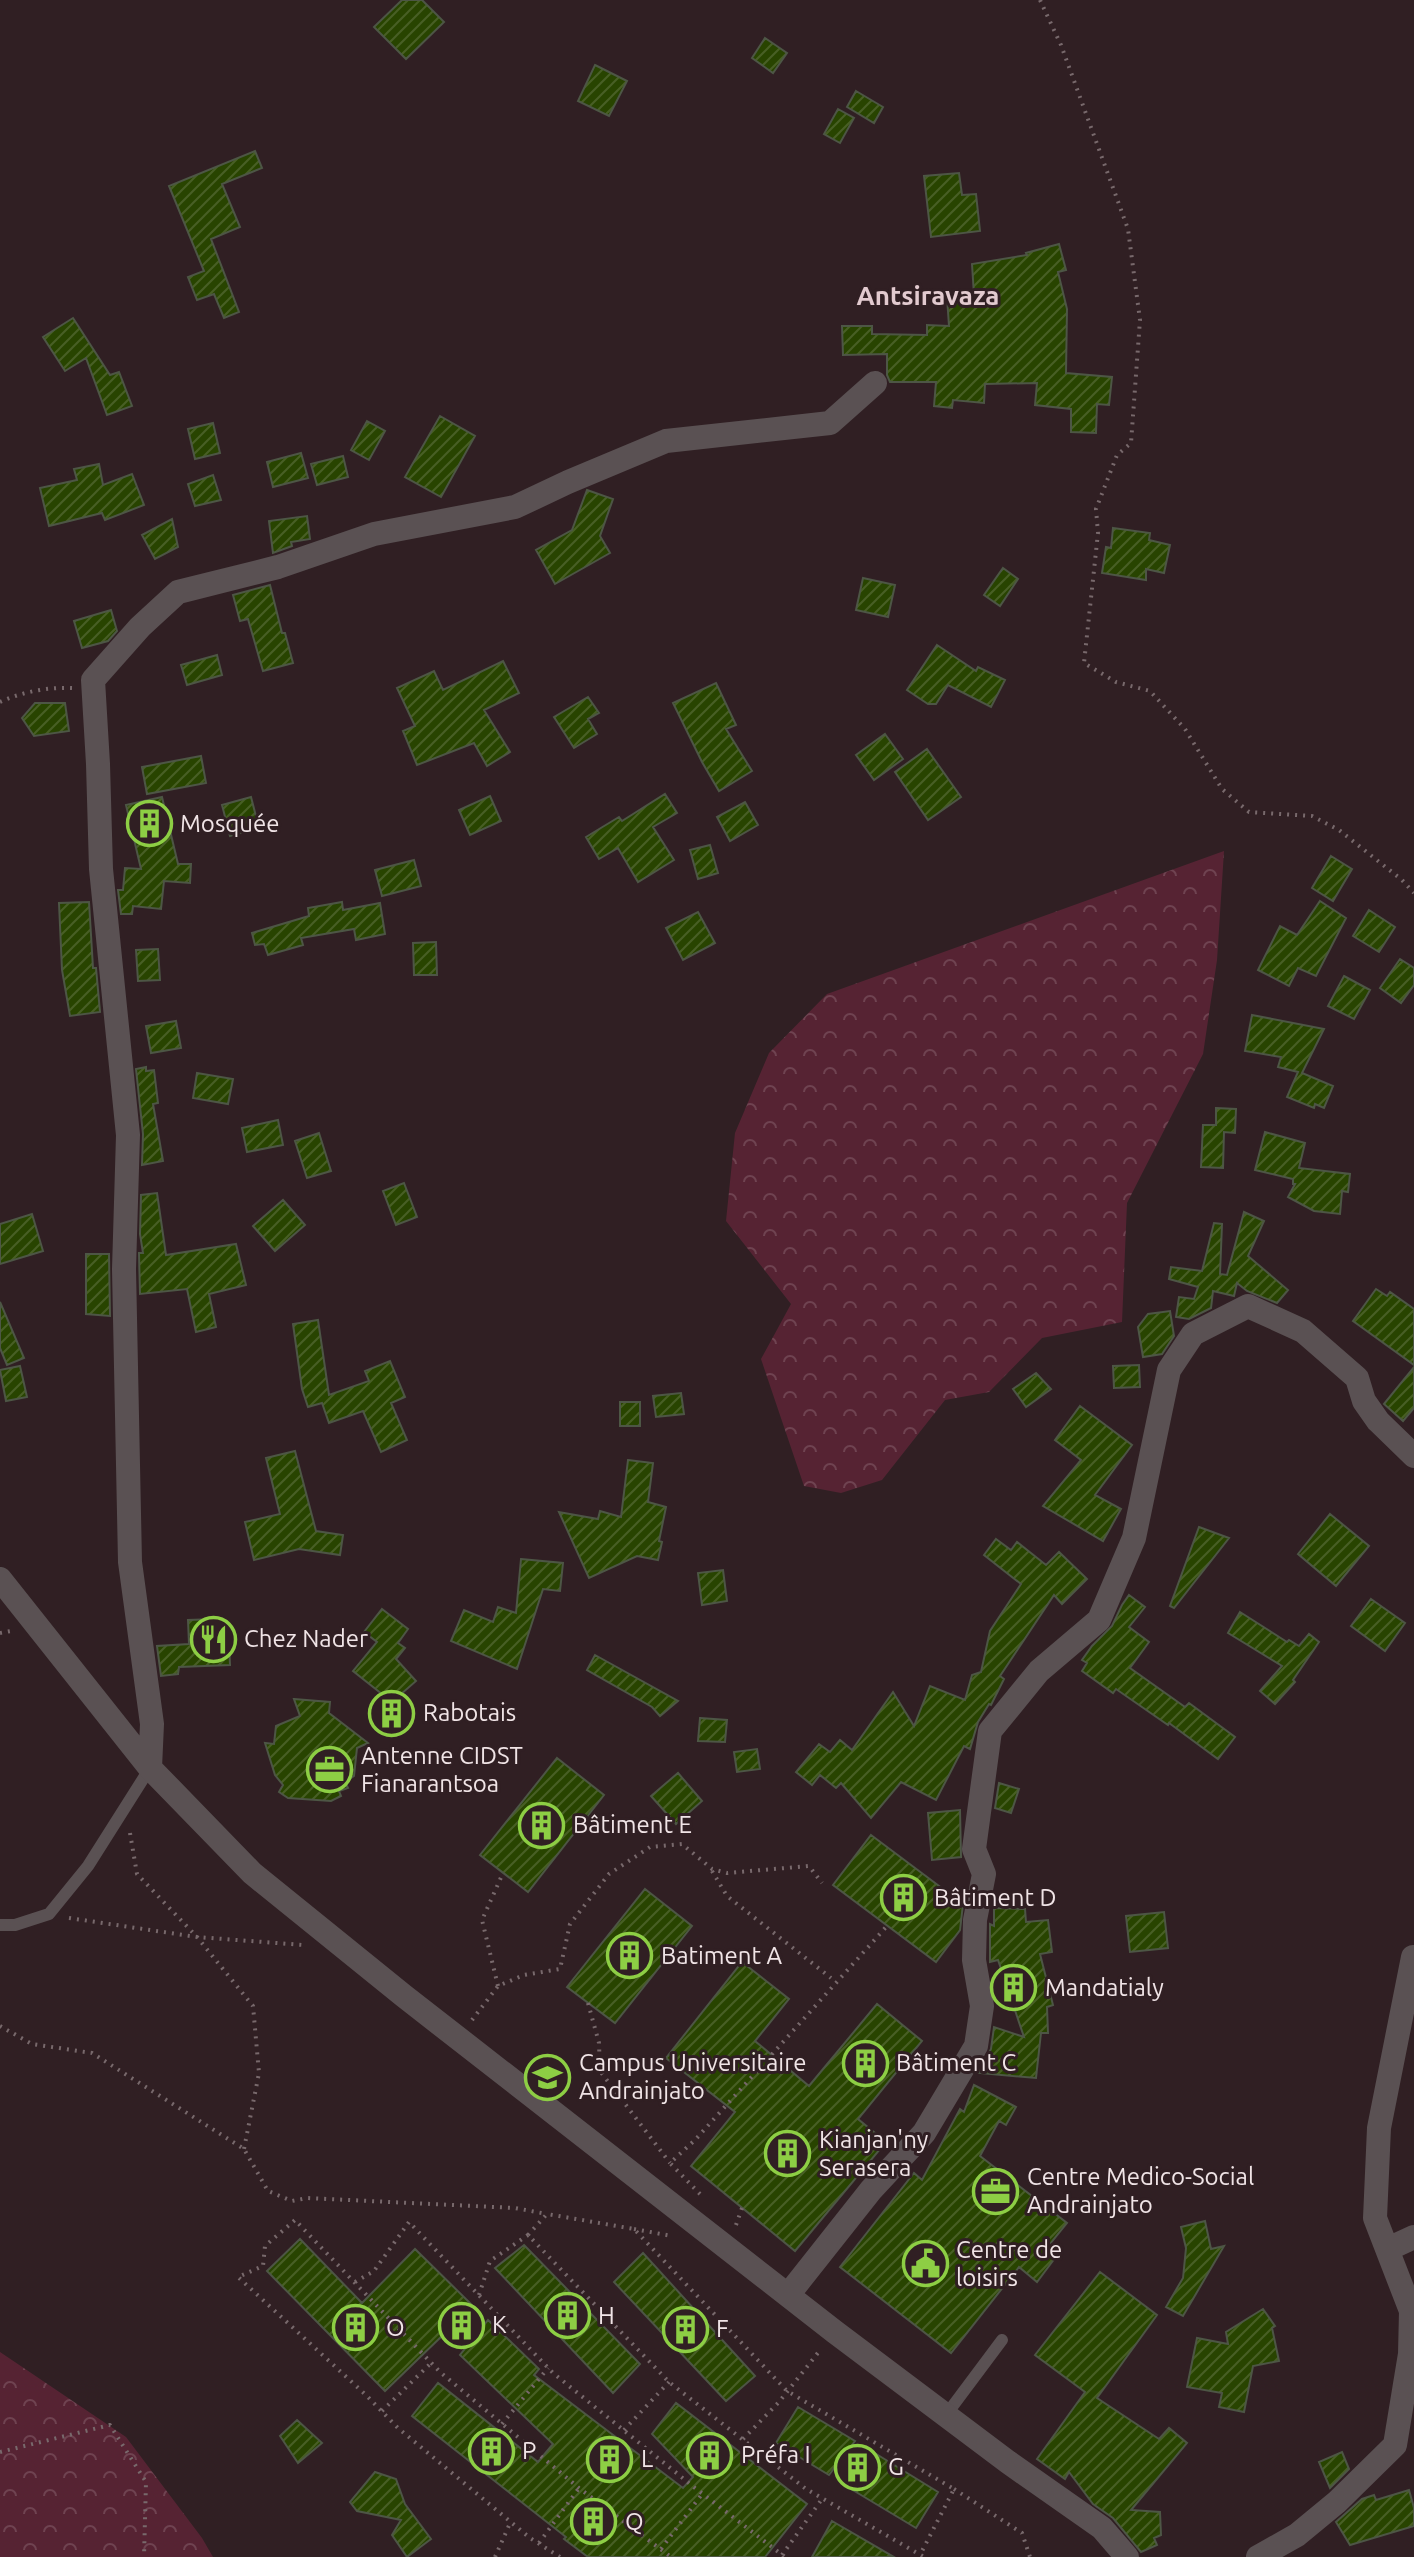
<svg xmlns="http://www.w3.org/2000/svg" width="1414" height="2557" font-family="Ubuntu,sans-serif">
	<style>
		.forest { fill: url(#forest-crowns) }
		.building { fill: url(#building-hatch); stroke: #4d5645; stroke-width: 2 }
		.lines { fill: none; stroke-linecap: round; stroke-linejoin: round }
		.path { stroke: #78696c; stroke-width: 4; stroke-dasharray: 2 6; stroke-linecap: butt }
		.lane { stroke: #5a5153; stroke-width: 12 }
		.street { stroke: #5a5153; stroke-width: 24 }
		.labels { text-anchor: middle; stroke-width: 6; stroke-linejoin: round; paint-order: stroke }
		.poi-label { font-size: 24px; fill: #f0e4e6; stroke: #301f23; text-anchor: start }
		.neighbourhood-label { font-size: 26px; font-weight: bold; fill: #e2cacf; stroke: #301f23 }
	</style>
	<defs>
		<pattern id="forest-crowns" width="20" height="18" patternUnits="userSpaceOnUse" patternTransform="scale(2)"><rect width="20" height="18" fill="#562333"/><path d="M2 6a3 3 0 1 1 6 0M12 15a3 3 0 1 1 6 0" fill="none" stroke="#6f4351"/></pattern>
		<pattern id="building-hatch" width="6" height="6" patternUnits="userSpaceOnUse" patternTransform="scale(2)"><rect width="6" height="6" fill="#284400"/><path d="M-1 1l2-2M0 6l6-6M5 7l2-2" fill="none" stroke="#485f25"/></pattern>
	</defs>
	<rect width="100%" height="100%" fill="#301f23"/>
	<!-- forest -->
	<path class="forest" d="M1224 851 1217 960 1203 1054 1127 1203 1122 1322 1042 1338 989 1392 945 1400 882 1480 841 1493 804 1486 761 1359 791 1304 726 1221 735 1133 769 1053 827 994Z
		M0 2352 126 2437 202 2538 213 2557H0Z"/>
	<!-- building -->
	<path class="building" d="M402 0H422L444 22 406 59 374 27Z
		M765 38 787 53 773 73 752 58Z
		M595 65 627 81 609 116 578 101Z
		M856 91 883 107 874 123 847 107Z
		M838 109 854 118 840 143 824 134Z
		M255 151 262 168 222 184 240 227 211 239 239 312 224 318 214 294 197 300 188 277 204 271 169 186Z
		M959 173 962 195 976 194 980 231 931 237 924 176Z
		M1059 244 1066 270 1058 272 1067 309 1066 373 1112 377 1109 405 1097 404 1096 433 1071 432V409L1035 405 1037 383 985 384 984 403 953 400 952 408 934 406 936 382H890L887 375V354L843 355 842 326H872V334L927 335V325L949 326 947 297 974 295 972 264 1027 255 1026 253Z
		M73 318 110 375 119 372 132 406 107 415 86 358 65 371 43 337Z
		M440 416 475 436 441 497 405 477Z
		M367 421 385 431 369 460 351 450Z
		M213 423 220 453 195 459 188 429Z
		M301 453 308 478 273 487 267 462Z
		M343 456 348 477 317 485 311 464Z
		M99 464 103 485 132 474 144 505 105 520 102 513 49 526 40 488 77 480 74 469Z
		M213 475 221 500 195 506 188 484Z
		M587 490 613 499 600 536 610 553 555 584 536 550 572 530Z
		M307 516 310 539 291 542 292 546 273 553 269 521Z
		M172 519 178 547 155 559 142 535Z
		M1113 528 1150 533 1149 540 1170 545 1164 573 1146 569V580L1102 573 1106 547 1111 548Z
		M1003 568 1018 579 1000 606 984 595Z
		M863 578 895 585 888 617 856 610Z
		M270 585 282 633H285L293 663 263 671 248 619 240 621 233 595Z
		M111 610 117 631 108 641 82 648 74 621Z
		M937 645 976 671 978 667 1005 680 991 707 948 685 936 704H928L907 690Z
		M217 655 222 675 187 685 181 665Z
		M503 661 519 693 484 710 510 752 487 766 474 743 417 765 403 731 415 726 397 688 434 671 443 690Z
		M716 683 736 725 726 729 752 771 719 791 702 762 673 703Z
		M588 697 599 713 588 719 597 734 574 748 554 717Z
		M35 703H65L69 731 34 736 22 718Z
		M885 734 903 759 874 780 856 755Z
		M927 749 961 797 928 820 895 772Z
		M201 756 206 783 147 794 142 767Z
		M665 794 677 813 653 827 674 860 638 882 618 848 599 859 586 837 619 817 622 821Z
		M490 796 501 821 470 835 459 810Z
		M162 797 178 864H191L190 883 164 881 161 909 133 906 132 914H121L118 890H123L125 868 141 869 126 805Z
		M251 797 259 828 230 836 222 805Z
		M745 802 758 825 730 841 717 817Z
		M710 845 718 873 698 879 690 850Z
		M1331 856 1352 869 1333 901 1312 888Z
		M414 860 421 886 382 896 375 870Z
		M1320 901 1346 918 1316 976 1298 968 1289 986 1258 970 1280 926 1297 935Z
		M89 902 93 968H96L100 1012 70 1016 62 970 59 903Z
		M342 902 343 910 380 903 385 934 356 940 354 929 301 938 303 945 268 955 264 944 255 945 252 933 309 916 308 908Z
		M1369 910 1395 927 1379 952 1353 936Z
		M698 912 715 943 683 960 666 928Z
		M436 942 437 975H414L413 943Z
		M158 949 160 980 138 981 136 950Z
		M1400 959 1414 968V985L1401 1003 1380 988Z
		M1344 976 1370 990 1354 1019 1328 1006Z
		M1252 1015 1324 1029 1302 1073 1333 1086 1324 1108 1315 1104 1314 1108 1287 1097 1298 1072 1278 1067 1281 1057 1245 1051Z
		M176 1021 181 1048 151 1053 146 1026Z
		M146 1067V1071L154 1070 158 1103 153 1104 163 1161 142 1165 143 1134 136 1069Z
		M197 1073 233 1079 228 1104 193 1098Z
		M1216 1108 1236 1109 1235 1133 1224 1132 1223 1168 1201 1167 1203 1125H1216Z
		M278 1120 283 1145 247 1152 242 1128Z
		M1265 1132 1305 1143 1299 1168 1350 1174 1348 1192 1342 1191 1340 1214 1314 1211 1288 1197 1295 1184H1293V1179L1255 1170Z
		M319 1133 331 1171 307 1178 295 1141Z
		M404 1183 417 1217 396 1225 383 1191Z
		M157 1193 166 1255 236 1244 246 1285 209 1294 216 1327 196 1332 187 1289 140 1294 139 1253H143L140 1234 141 1195Z
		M283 1200 305 1225 275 1251 253 1226Z
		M1244 1212 1264 1221 1248 1256 1288 1290 1277 1303 1247 1291 1237 1283 1234 1296 1213 1291 1211 1308 1189 1319 1176 1317 1179 1297 1194 1299 1198 1287 1169 1279 1171 1267 1202 1271 1214 1223 1222 1224 1220 1274 1227 1275Z
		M32 1214 43 1251 0 1264V1224Z
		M86 1254H109L110 1316 86 1314Z
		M1376 1289 1387 1296 1390 1292 1414 1309V1365L1353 1321Z
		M0 1302 24 1358 7 1365 0 1348Z
		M1170 1311 1174 1336 1162 1354 1143 1357 1138 1327 1148 1314Z
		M318 1320 329 1395 369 1381 365 1371 390 1361 405 1397 391 1403 407 1440 381 1452 363 1411 329 1423 322 1403 308 1407 302 1389 293 1324Z
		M1139 1365 1140 1387 1114 1388 1113 1366Z
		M20 1366 27 1397 6 1401 0 1370Z
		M1414 1367V1408L1403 1421 1384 1404Z
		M1036 1373 1051 1389 1026 1407 1013 1389Z
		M681 1393 684 1414 656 1417 653 1396Z
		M620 1402H640V1426H620Z
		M1080 1406 1132 1445 1095 1495 1121 1509 1103 1541 1043 1506 1081 1460 1055 1440Z
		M295 1451 316 1531 343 1535 340 1555 299 1549 254 1560 245 1522 280 1514 266 1458Z
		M628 1460 653 1463 648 1502 666 1507 659 1541 662 1542 658 1560 637 1556 589 1578 559 1512 598 1519 600 1511 621 1517Z
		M1330 1514 1369 1546 1336 1586 1298 1554Z
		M1199 1527 1229 1538 1174 1608 1170 1606Z
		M996 1539 1011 1550 1017 1542 1046 1565 1059 1552 1087 1579 1062 1604 1054 1595 1000 1676 1004 1679 991 1705 989 1704 978 1722 970 1749 964 1746 936 1800 901 1782 871 1818 841 1783 836 1788 820 1775 812 1785 796 1772 819 1744 830 1752 840 1740 852 1750 893 1692 914 1726 930 1686 965 1700 972 1675 981 1672 990 1631 1021 1584 984 1555Z
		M521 1559 563 1563 560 1591 543 1589 517 1669 451 1641 464 1610 493 1622 498 1607 516 1613Z
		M723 1570 727 1601 702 1605 698 1573Z
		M1129 1595 1145 1607 1129 1627 1149 1642 1130 1668 1185 1707 1189 1703 1235 1737 1218 1759 1169 1723 1168 1725 1116 1689 1113 1693 1082 1671 1087 1663 1082 1660 1092 1646 1112 1626 1122 1605Z
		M1371 1599 1405 1623 1385 1651 1351 1626Z
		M382 1609 408 1629 398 1643 405 1648 396 1659 416 1681 392 1702 353 1671 377 1642 364 1632Z
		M1240 1612 1287 1642 1289 1640 1299 1646 1309 1634 1319 1642 1293 1680 1295 1682 1275 1704 1260 1691 1282 1666 1228 1633Z
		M216 1619 217 1644 229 1643 230 1665 179 1667 178 1674 161 1676 157 1646 189 1644 188 1620Z
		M595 1655 678 1701 660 1716 652 1707 587 1670Z
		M294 1699 330 1702 329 1713 368 1743 357 1748 354 1776 345 1782 348 1788 339 1791 341 1796 331 1801 288 1798 279 1792 283 1785 275 1775 265 1743 274 1744 276 1726 300 1716Z
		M700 1718 727 1720 725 1742 698 1741Z
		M757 1749 760 1769 737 1772 734 1752Z
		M557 1758 604 1795 528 1892 480 1855Z
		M678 1773 702 1801 676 1824 651 1796Z
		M999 1783 1019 1789 1011 1813 995 1808Z
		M960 1810 961 1857 932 1860 928 1813Z
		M871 1835 963 1904 960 1930 936 1962 833 1885Z
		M645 1889 692 1926 615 2023 567 1987Z
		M994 1908 1025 1909 1026 1922 1048 1920 1052 1952 1040 1954 1053 2005 1047 2007 1048 2033H1041L1036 2078 979 2073 991 2049 994 2027 1024 2037 998 1960 990 1962V1924L994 1926Z
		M1164 1912 1168 1948 1130 1952 1126 1916Z
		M742 1962 789 1999 755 2041 809 2086 877 2004 922 2041 858 2119 886 2142 795 2251 691 2166 735 2112 666 2058Z
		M974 2085 1016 2107 1006 2125 999 2121 980 2156 1067 2223 1045 2250 1055 2258 1037 2282 1019 2267 951 2353 840 2267 914 2173 922 2180 960 2109 964 2112Z
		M1205 2221 1211 2249 1224 2246 1183 2316 1166 2307 1183 2278 1186 2248 1181 2227Z
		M300 2239 362 2303 415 2249 473 2306 385 2391 267 2271Z
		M524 2245 640 2364 613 2393 495 2268Z
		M643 2253 755 2376 726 2401 614 2282Z
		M1100 2272 1157 2315 1097 2398 1159 2439 1169 2428 1187 2443 1131 2510 1160 2512 1161 2535 1154 2538 1157 2545 1141 2552 1113 2518 1093 2504 1069 2472 1065 2479 1037 2459 1085 2392 1035 2355Z
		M1263 2309 1275 2326 1272 2328 1279 2361 1253 2366 1244 2412 1219 2407 1222 2393 1187 2387 1197 2338 1228 2344 1226 2332Z
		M488 2320 539 2369 534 2375 683 2488 693 2477 652 2434 676 2403 807 2504 765 2557H588L564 2539 566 2537 412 2416 438 2383 538 2462 553 2444 460 2355Z
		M798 2407 855 2441 829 2475 776 2443Z
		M297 2420 322 2443 298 2463 280 2436Z
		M873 2452 938 2492 916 2528 851 2489Z
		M1342 2452 1349 2469 1330 2488 1319 2462Z
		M375 2472 396 2479 405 2504 431 2539 407 2557 392 2535 401 2520 357 2511 350 2502Z
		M1409 2490 1414 2508V2526L1350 2545 1336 2522 1362 2499 1374 2495 1376 2500Z
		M832 2521 894 2557H812Z"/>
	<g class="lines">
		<!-- path -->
		<path class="path" d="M1040 0 1061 45 1128 229 1140 320 1131 443 1117 455 1096 509 1098 533 1084 663 1116 682 1150 691 1185 729 1222 789 1249 812 1312 816 1339 830 1402 880 1414 893
			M0 702C22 692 47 687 72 688
			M0 1633 11 1631
			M130 1833 137 1874 197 1937 253 2006 259 2073 244 2149
			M712 1871 727 1896 831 1978
			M69 1918 197 1937 303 1945
			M498 1986 482 1920 503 1873
			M588 2003 599 2043 600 2071 670 2163
			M472 2020 498 1986 524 1975 560 1969 570 1924 609 1874 650 1847 682 1844 712 1869 727 1873 809 1866 822 1883
			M0 2026 32 2044 92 2053 244 2149 268 2191 292 2201 307 2198 515 2208 547 2214
			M700 2194 670 2163 696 2139 887 1926
			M736 2225 742 2208
			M634 2229 672 2236
			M528 2235 547 2214 634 2229 787 2391 954 2489 920 2555
			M355 2282 374 2271 409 2222 553 2373 695 2488 785 2557
			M479 2295 490 2261 528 2235 669 2382 806 2489 924 2557
			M382 2411 431 2363
			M502 2424 548 2368
			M624 2430 669 2382
			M743 2439 779 2402 821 2349
			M0 2452 110 2425 146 2482 144 2557
			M954 2489 1022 2533 1030 2557
			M539 2543 579 2488
			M661 2549 702 2494
			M782 2555 822 2499
			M495 2557 511 2521
			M560 2557 530 2538 398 2428 367 2396 238 2277 263 2266 265 2246 295 2220 440 2372 579 2488 671 2557"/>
		<!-- lane -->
		<path class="lane" d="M0 1925H15L49 1914 88 1866 150 1768
			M946 2415 1002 2340"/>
		<!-- street -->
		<path class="street" d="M0 1579 150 1768 252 1873 404 1996 835 2332 1008 2462 1102 2528 1127 2557
			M150 1768 152 1724 130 1562 124 1269 128 1135 101 869 98 764 93 680 140 627 178 592 278 567 374 534 515 507 568 482 666 441 830 423 875 383
			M1388 2249 1414 2237
			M788 2295 871 2190 924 2133 976 2046 982 2006 974 1960 975 1920 984 1874 974 1849 990 1731 1039 1671 1099 1620 1134 1538 1169 1370 1193 1334 1248 1306 1303 1331 1357 1378 1364 1401 1378 1421 1414 1456
			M1258 2557 1297 2535 1337 2502 1395 2445 1410 2354 1411 2311 1375 2218 1379 2128 1413 1957"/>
	</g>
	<!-- icons -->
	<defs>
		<symbol id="building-ring" viewBox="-11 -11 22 22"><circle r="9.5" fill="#301f23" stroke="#8dce44" stroke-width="1.5"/><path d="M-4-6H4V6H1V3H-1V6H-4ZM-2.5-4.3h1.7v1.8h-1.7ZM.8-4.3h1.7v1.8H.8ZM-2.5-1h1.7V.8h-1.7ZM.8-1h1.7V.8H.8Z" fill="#8dce44"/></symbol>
		<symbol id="restaurant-ring" viewBox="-11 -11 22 22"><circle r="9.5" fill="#301f23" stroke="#8dce44" stroke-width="1.5"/><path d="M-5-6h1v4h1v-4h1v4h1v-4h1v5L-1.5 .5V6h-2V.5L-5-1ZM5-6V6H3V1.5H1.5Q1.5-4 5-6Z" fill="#8dce44"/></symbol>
		<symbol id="office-ring" viewBox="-11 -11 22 22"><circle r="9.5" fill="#301f23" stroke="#8dce44" stroke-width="1.5"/><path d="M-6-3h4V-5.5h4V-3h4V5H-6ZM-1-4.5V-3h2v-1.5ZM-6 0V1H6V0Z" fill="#8dce44"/></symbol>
		<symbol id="university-ring" viewBox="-11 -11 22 22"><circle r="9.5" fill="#301f23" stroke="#8dce44" stroke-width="1.5"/><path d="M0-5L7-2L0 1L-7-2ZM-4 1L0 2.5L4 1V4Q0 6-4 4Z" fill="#8dce44"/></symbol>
		<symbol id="civic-ring" viewBox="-11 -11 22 22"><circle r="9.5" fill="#301f23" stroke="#8dce44" stroke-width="1.5"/><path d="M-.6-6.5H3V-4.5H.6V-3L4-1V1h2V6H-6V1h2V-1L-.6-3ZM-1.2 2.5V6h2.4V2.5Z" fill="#8dce44"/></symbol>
	</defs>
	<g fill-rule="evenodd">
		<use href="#building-ring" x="124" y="798" width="51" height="51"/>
		<use href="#restaurant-ring" x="188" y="1614" width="51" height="51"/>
		<use href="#building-ring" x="366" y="1688" width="51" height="51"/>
		<use href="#office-ring" x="304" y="1744" width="51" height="51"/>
		<use href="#building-ring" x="516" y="1800" width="51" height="51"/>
		<use href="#building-ring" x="878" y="1872" width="51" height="51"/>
		<use href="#building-ring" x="604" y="1930" width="51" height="51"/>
		<use href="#building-ring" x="988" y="1962" width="51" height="51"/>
		<use href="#building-ring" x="840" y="2038" width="51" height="51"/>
		<use href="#university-ring" x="522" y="2052" width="51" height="51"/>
		<use href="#building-ring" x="762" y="2128" width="51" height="51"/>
		<use href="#office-ring" x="970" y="2166" width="51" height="51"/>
		<use href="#civic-ring" x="900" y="2238" width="51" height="51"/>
		<use href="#building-ring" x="542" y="2290" width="51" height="51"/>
		<use href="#building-ring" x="436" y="2300" width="51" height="51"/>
		<use href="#building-ring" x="330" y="2302" width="51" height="51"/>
		<use href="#building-ring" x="660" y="2304" width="51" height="51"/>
		<use href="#building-ring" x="466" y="2426" width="51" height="51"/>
		<use href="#building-ring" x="684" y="2430" width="51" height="51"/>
		<use href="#building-ring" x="584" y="2434" width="51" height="51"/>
		<use href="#building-ring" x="832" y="2442" width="51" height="51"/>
		<use href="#building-ring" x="568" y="2496" width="51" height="51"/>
	</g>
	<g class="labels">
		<!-- poi labels -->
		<g class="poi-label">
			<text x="180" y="832">Mosquée</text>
			<text x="244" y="1647">Chez Nader</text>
			<text x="423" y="1721">Rabotais</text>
			<text x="361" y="1764">Antenne CIDST<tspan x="361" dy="28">Fianarantsoa</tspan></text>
			<text x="573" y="1833">Bâtiment E</text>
			<text x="934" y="1906">Bâtiment D</text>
			<text x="661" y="1964">Batiment A</text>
			<text x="1045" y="1996">Mandatialy</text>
			<text x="579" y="2071">Campus Universitaire<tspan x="579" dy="28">Andrainjato</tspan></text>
			<text x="896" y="2071">Bâtiment C</text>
			<text x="819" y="2148">Kianjan'ny<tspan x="819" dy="28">Serasera</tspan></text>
			<text x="1027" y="2185">Centre Medico-Social<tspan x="1027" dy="28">Andrainjato</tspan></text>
			<text x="956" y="2258">Centre de<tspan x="956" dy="28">loisirs</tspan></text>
			<text x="598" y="2324">H</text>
			<text x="492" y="2333">K</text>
			<text x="386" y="2336">O</text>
			<text x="716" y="2337">F</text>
			<text x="522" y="2459">P</text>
			<text x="741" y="2463">Préfa I</text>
			<text x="641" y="2467">L</text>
			<text x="888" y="2475">G</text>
			<text x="625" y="2530">Q</text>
		</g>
		<!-- neighbourhood labels -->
		<g class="neighbourhood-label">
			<text x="928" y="305">Antsiravaza</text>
		</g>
	</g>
</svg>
